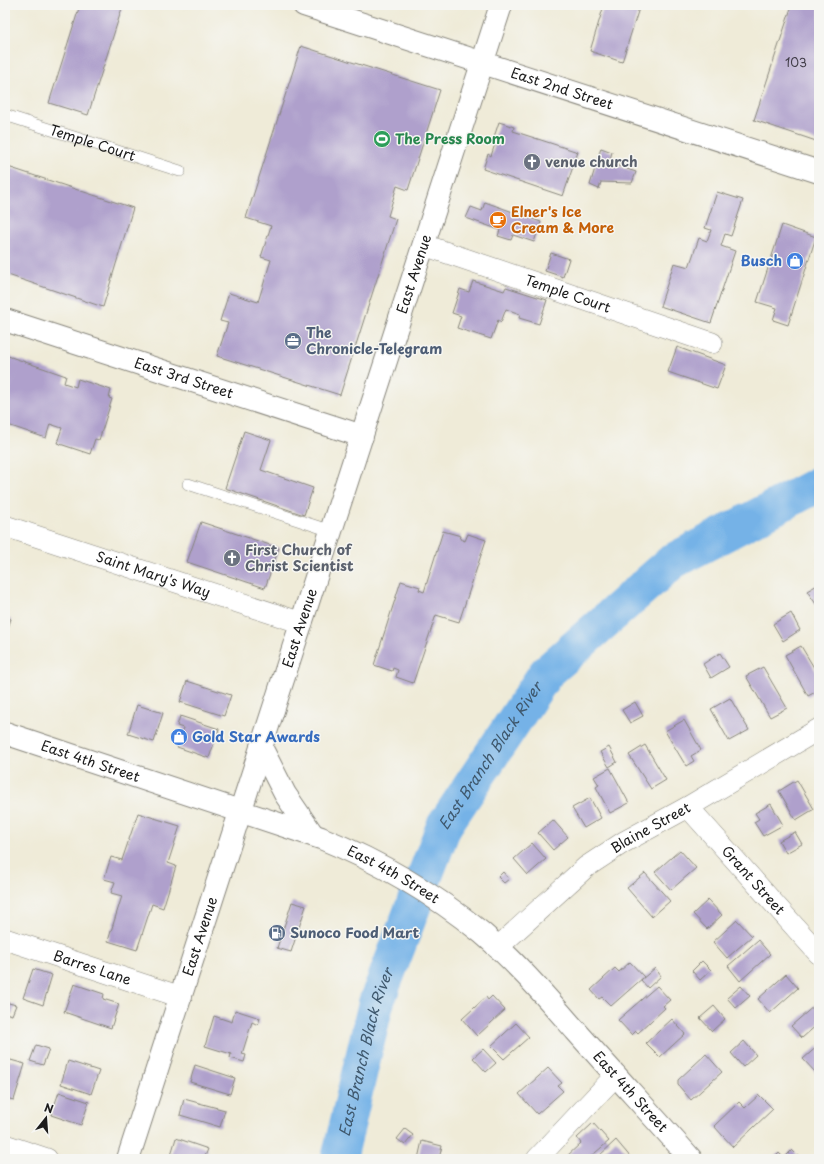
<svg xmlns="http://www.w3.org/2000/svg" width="824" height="1164" font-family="'Playpen Sans',sans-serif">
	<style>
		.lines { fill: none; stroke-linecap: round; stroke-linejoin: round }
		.river { stroke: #74b2e7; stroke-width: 36 }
		.building { fill: #afa0cc }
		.lane-casing { stroke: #86847a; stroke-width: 12 }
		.street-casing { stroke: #86847a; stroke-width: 22 }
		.secondary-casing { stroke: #86847a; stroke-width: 24 }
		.lane { stroke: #fff; stroke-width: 11 }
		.street { stroke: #fff; stroke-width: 21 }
		.secondary { stroke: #fff; stroke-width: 22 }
		.labels { text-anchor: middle; stroke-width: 3; stroke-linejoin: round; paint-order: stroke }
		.number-label { font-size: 12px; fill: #413d48 }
		.street-label { font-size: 14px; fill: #1c1c1c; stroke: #f6f6f2 }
		.leisure-label { font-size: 14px; font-weight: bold; fill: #27864d; stroke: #f6f6f2; text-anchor: start }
		.worship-label { font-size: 14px; font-weight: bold; fill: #5b616d; stroke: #f6f6f2; text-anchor: start }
		.food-label { font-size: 14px; font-weight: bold; fill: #c56008; stroke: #f6f6f2; text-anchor: start }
		.shop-label { font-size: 14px; font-weight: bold; fill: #366cbe; stroke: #f6f6f2; text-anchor: end }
		.service-label { font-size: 14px; font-weight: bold; fill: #4e5e75; stroke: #f6f6f2; text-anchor: start }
		.water-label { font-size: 15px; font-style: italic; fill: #3f586d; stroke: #f6f6f2 }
	</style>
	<rect width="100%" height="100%" fill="#f6f6f2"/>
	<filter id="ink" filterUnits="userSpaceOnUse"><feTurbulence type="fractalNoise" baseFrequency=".025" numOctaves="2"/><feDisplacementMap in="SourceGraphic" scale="8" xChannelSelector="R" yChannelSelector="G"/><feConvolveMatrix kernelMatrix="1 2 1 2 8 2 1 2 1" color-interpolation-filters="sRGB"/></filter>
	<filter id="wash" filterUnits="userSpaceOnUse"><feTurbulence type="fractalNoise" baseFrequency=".012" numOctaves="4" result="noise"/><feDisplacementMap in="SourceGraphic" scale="16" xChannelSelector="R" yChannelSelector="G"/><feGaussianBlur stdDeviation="0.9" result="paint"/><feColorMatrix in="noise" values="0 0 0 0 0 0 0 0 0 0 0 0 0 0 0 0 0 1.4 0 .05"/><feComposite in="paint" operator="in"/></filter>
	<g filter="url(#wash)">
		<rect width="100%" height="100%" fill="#efebd8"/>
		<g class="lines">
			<!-- river -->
			<path class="river" id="s1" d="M339 1159 376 1003 444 826 546 673 673 561 819 484"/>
		</g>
		<g id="blocks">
			<!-- building -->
			<path class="building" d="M80 5H123L88 115 49 103Z
				M604 5H640L622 62 590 51Z
				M792 5H819V142L754 120Z
				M301 46 440 90 408 190 397 186 388 216 396 219 340 395 217 356 228 323 220 321 229 293 258 302 271 260 261 257 271 226 246 218Z
				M499 122 514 127 513 131 578 152 563 196 483 169 488 154 491 156 497 138 494 137Z
				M601 148 612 152 609 163 636 172 632 183 601 182 599 189 590 185Z
				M5 166 133 208 103 307 5 274Z
				M717 192 743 200 731 236 725 234 721 246 735 251 711 323 660 306 674 263 689 267 699 238 707 241 711 230 705 228Z
				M485 202 541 222 534 242 513 235 511 240 498 236 500 230 466 218 471 207 482 211Z
				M782 225 816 237 788 325 773 320 777 308 757 302Z
				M551 253 569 259 563 277 545 271Z
				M473 281 504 291 506 287 547 300 539 324 519 318 520 314 506 309 501 322 498 320 491 339 457 328 461 316 452 313 460 289 469 292Z
				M677 347 726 365 717 389 668 372Z
				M5 355 66 376 64 383 76 387 78 379 111 390 109 398 112 399 99 440 95 439 90 454 57 443 62 428 50 424 46 438 5 424Z
				M244 431 271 440 261 470 313 488 304 515 225 488Z
				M201 522 279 548 265 588 187 562Z
				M443 531 461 536 460 539 465 541 468 534 486 540 459 622 436 615 413 683 396 677 398 670 393 668 392 671 374 665 401 581 420 587 419 590 424 592Z
				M819 584V602L816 604 807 591Z
				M791 613 800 630 783 641 773 624Z
				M5 616 11 619 5 636Z
				M801 646 819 676V690L808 696 785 655Z
				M720 653 729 667 711 678 703 664Z
				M763 667 787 708 770 717 746 676Z
				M187 681 231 695 224 716 180 702Z
				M730 698 749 730 729 741 711 709Z
				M635 702 643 716 630 723 622 710Z
				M137 705 163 713 154 742 128 734Z
				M180 716 219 729 209 758 177 747 183 728 177 726Z
				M684 720 701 750 691 756 694 761 686 766 665 731Z
				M645 745 666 780 651 789 629 755Z
				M609 747 617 762 609 767 600 752Z
				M610 768 629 803 610 813 596 787 599 785 594 777Z
				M797 780 814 809 796 820 779 791Z
				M590 798 601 818 584 828 572 808Z
				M771 804 783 825 763 836 754 822 759 819 755 813Z
				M138 813 180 826 168 863 176 866 163 908 152 904 137 950 108 941 122 896 111 893 115 882 104 879 111 857 122 860Z
				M553 820 568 837 553 850 538 833Z
				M795 832 802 844 786 853 779 841Z
				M532 843 546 859 528 875 514 859Z
				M680 850 696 868 671 890 655 872Z
				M503 872 509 879 504 883 498 877Z
				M645 873 670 901 652 917 627 888Z
				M708 900 722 915 707 929 693 914Z
				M292 902 306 906 291 952 277 948Z
				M737 920 752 936 727 958 713 942Z
				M758 940 770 954 740 981 728 966Z
				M702 961 711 970 700 980 692 971Z
				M630 962 644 977 611 1006 602 997 599 999 591 990 615 968 619 972Z
				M655 968 661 976 648 988 641 980Z
				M33 969 52 975 43 1005 23 998Z
				M786 974 798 988 770 1013 758 999Z
				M74 984 104 994 103 999 119 1004 111 1028 64 1012Z
				M657 986 670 1000 663 1006 665 1008 638 1033 636 1031 632 1035 618 1020Z
				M741 986 750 996 736 1008 727 998Z
				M492 996 505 1010 477 1036 462 1019 486 997 488 1000Z
				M5 1002 16 1005 12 1015 5 1013Z
				M815 1005 819 1009V1023L802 1038 791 1026Z
				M714 1006 725 1019 712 1031 700 1018Z
				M235 1010 260 1018 258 1025 252 1022 242 1054 246 1055 244 1062 230 1058 231 1054 205 1046 214 1016 232 1022Z
				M672 1019 685 1034 660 1057 646 1043Z
				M516 1023 529 1037 504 1059 491 1046Z
				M744 1041 756 1055 743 1067 731 1053Z
				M36 1045 49 1049 43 1065 30 1061Z
				M819 1045V1070L816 1073 803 1059Z
				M483 1049 496 1063 486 1072 473 1058Z
				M706 1054 722 1072 691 1100 678 1085V1080Z
				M7 1059 25 1064 14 1100 5 1098V1066Z
				M68 1061 99 1071 91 1094 61 1084Z
				M195 1065 235 1078 230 1094 190 1082Z
				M548 1068 562 1083 558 1086 563 1091 537 1114 519 1094Z
				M59 1092 89 1102 81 1125 51 1115Z
				M759 1095 773 1109 733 1147 714 1126 739 1102 745 1108Z
				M184 1099 225 1110 220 1127 180 1115Z
				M593 1123 609 1141 588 1159H568L566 1157 581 1143 577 1138Z
				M405 1129 413 1135 405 1145 397 1139Z
				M176 1138 208 1149 204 1159H185L171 1155Z
				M616 1140 632 1159H600L598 1157Z
				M422 1141 442 1146 439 1159H418Z
				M792 1150 801 1159H773L779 1153 784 1158Z"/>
		</g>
	</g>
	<g filter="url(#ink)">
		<use href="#blocks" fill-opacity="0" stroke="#86847a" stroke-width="1"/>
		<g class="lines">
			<defs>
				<g id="lane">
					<path id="s2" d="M5 115 180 171"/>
					<path d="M188 484 331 531"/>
				</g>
				<g id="street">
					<path id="s3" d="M424 245 712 343"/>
					<path id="s4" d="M5 526 302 623"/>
					<path id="s5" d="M688 807 819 954"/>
					<path id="s6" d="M5 939 181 997"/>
					<path id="s7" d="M497 948 586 867 624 842 688 807 819 729"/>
					<path d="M5 1145 47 1159"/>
					<path d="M537 1159 616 1075"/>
				</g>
				<g id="secondary">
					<path id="s8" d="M304 5 819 172"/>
					<path id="s9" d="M5 320 362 436"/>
					<path id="s10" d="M5 733 321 838C380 862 433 893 482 933 516 962 546 997 576 1031 614 1074 653 1116 691 1159"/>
					<path d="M261 747 285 794 313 835"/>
					<path id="s11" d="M128 1159 501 5"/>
				</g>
			</defs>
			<!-- lane casing -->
			<use href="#lane" class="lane-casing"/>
			<!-- street casing -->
			<use href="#street" class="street-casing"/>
			<!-- secondary casing -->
			<use href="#secondary" class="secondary-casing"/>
			<!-- lane -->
			<use href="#lane" class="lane"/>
			<!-- street -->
			<use href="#street" class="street"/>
			<!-- secondary -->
			<use href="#secondary" class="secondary"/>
		</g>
	</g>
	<!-- icons -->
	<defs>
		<symbol id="stadium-disc" viewBox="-11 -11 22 22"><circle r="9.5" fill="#2e9e5b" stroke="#f6f6f2"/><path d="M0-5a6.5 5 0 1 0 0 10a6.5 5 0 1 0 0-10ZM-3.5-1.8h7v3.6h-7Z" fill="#fff"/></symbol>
		<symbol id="church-disc" viewBox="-11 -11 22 22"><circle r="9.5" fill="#6b7280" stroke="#f6f6f2"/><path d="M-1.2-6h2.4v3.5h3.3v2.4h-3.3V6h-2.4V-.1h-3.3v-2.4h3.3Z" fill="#fff"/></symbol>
		<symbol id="cafe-disc" viewBox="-11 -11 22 22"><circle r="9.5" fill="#e8710a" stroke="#f6f6f2"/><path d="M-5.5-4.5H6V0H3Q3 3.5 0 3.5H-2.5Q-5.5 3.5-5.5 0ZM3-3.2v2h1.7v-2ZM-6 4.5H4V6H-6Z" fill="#fff"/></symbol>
		<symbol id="shop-disc" viewBox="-11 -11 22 22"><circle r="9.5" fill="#3f7fe0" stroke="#f6f6f2"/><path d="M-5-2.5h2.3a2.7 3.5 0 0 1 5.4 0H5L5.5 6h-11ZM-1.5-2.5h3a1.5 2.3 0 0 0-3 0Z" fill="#fff"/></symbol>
		<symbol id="office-disc" viewBox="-11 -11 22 22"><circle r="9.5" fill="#5c6f8a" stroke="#f6f6f2"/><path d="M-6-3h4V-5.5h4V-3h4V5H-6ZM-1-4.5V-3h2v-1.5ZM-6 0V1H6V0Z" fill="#fff"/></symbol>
		<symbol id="fuel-disc" viewBox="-11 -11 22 22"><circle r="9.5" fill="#5c6f8a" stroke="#f6f6f2"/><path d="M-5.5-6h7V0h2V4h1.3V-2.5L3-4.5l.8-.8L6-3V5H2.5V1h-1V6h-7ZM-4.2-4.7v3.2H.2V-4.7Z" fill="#fff"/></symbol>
	</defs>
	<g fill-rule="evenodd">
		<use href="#stadium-disc" x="372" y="129" width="20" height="20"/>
		<use href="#church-disc" x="522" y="152" width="20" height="20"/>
		<use href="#cafe-disc" x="488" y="210" width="20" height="20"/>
		<use href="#shop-disc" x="785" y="251" width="20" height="20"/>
		<use href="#office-disc" x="283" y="331" width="20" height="20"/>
		<use href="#church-disc" x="222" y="548" width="20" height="20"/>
		<use href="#shop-disc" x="169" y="727" width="20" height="20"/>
		<use href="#fuel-disc" x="267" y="923" width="20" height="20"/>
	</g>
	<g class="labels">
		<!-- number labels -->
		<g class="number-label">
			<text x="796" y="67">103</text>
		</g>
		<!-- street labels -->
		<g class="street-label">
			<text dy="5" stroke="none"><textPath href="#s8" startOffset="271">East 2nd Street</textPath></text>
			<text dy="5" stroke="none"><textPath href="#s2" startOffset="92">Temple Court</textPath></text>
			<text dy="5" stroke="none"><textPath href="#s11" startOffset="930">East Avenue</textPath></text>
			<text dy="5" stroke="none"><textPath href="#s3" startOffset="152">Temple Court</textPath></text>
			<text dy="5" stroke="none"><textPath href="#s9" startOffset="188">East 3rd Street</textPath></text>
			<text dy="5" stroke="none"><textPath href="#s4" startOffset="156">Saint Mary's Way</textPath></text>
			<text dy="5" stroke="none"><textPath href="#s11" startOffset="558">East Avenue</textPath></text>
			<text dy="5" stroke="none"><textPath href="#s10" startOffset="90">East 4th Street</textPath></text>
			<text dy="5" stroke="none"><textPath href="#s7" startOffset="196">Blaine Street</textPath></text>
			<text dy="5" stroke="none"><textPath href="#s10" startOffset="414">East 4th Street</textPath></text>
			<text dy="5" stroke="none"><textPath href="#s5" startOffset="98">Grant Street</textPath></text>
			<text dy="5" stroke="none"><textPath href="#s11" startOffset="234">East Avenue</textPath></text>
			<text dy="5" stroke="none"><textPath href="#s6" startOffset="92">Barres Lane</textPath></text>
			<text dy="5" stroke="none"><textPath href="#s10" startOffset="738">East 4th Street</textPath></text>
		</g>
		<!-- leisure labels -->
		<g class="leisure-label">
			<text x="395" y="144">The Press Room</text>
		</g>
		<!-- worship labels -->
		<g class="worship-label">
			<text x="545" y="167">venue church</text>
			<text x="245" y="555">First Church of<tspan x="245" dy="16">Christ Scientist</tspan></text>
		</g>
		<!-- food labels -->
		<g class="food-label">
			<text x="511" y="217">Elner's Ice<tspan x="511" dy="16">Cream &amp; More</tspan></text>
		</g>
		<!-- shop labels -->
		<g class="shop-label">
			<text x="782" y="266">Busch</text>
			<text x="192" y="742" text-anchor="start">Gold Star Awards</text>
		</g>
		<!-- service labels -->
		<g class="service-label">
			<text x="306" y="338">The<tspan x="306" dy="16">Chronicle-Telegram</tspan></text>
			<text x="290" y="938">Sunoco Food Mart</text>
		</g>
		<!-- water labels -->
		<g class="water-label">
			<text dy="5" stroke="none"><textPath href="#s1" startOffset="434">East Branch Black River</textPath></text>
			<text dy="5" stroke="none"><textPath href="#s1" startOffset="110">East Branch Black River</textPath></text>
		</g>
	</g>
	<!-- margin -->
	<rect width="824" height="1164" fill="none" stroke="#f6f6f2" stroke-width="20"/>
	<!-- north arrow -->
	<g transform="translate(46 1118) rotate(17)" stroke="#f6f6f2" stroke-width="3" paint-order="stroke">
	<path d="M0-3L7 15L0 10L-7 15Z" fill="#1c1c1c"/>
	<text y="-6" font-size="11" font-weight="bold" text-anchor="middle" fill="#1c1c1c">N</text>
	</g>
</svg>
